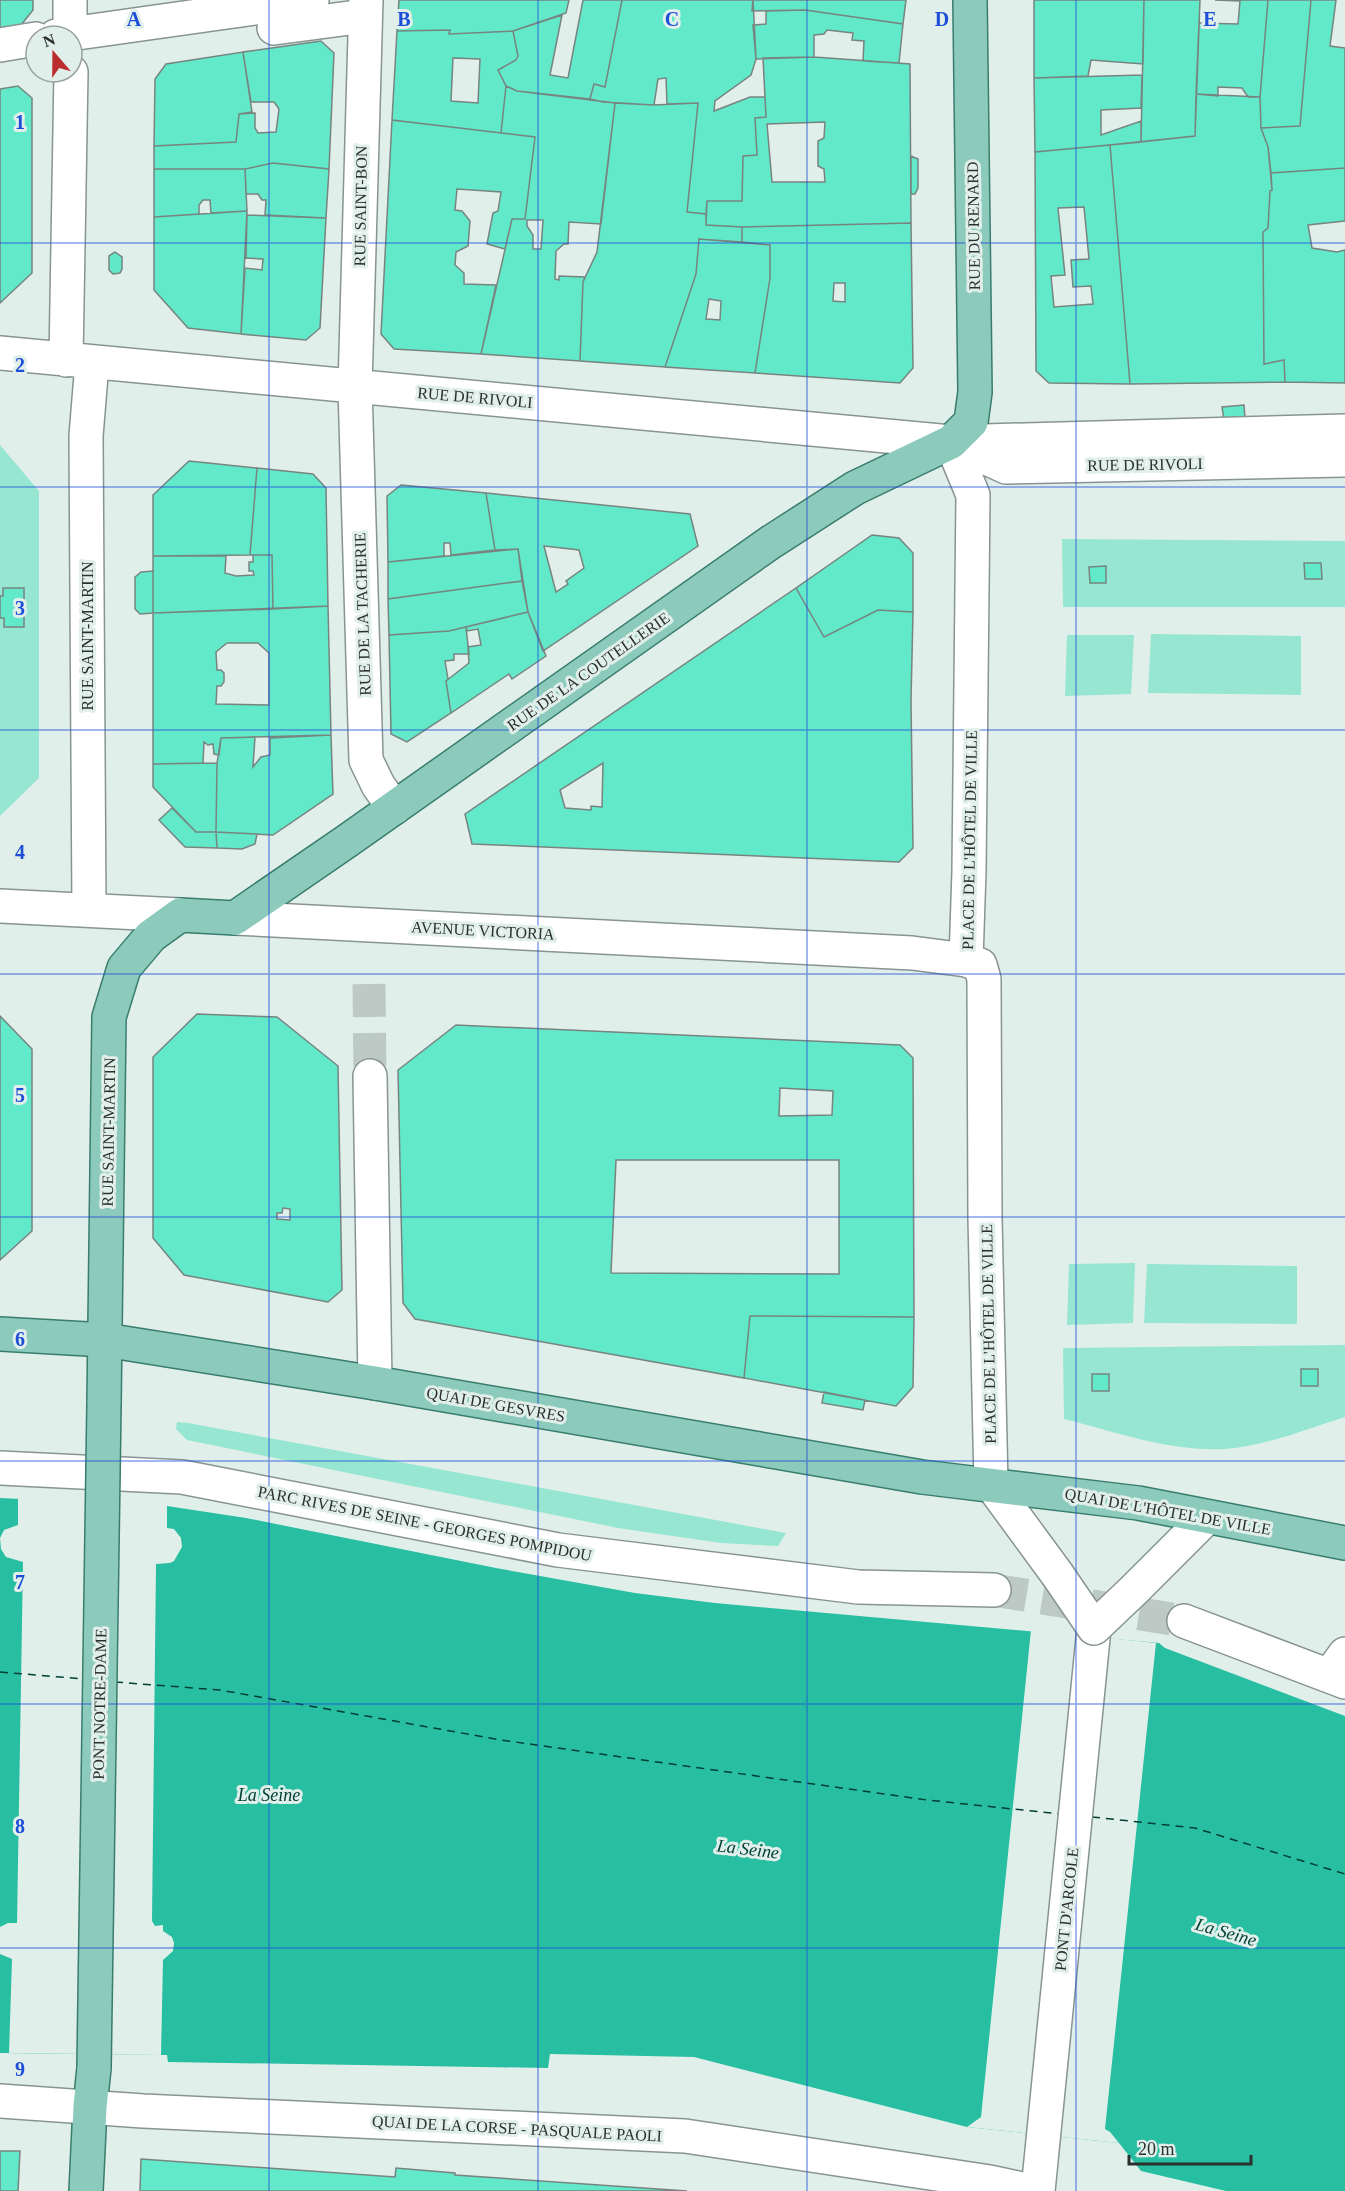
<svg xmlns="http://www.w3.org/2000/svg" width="1345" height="2191" font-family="Georgia,serif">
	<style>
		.green { fill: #96e6d1 }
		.water { fill: #28bea1 }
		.pier { fill: #e1efea }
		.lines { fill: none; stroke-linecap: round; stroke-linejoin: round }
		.ferry { stroke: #004034; stroke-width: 1.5; stroke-dasharray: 8 6; stroke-linecap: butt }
		.building { fill: #61e9ca; stroke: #778480; stroke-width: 1.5; fill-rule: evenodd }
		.minor-tunnel { stroke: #bdc9c5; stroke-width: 33; stroke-dasharray: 33 16; stroke-linecap: butt }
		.minor-casing { stroke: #889491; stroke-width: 36 }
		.major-casing { stroke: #397d6d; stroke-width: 36 }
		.minor { stroke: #fff; stroke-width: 33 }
		.major { stroke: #8ccabc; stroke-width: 33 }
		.minor-bridge-casing { stroke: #889491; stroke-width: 36; stroke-linecap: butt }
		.major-bridge-casing { stroke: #397d6d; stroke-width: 36; stroke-linecap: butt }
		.minor-bridge { stroke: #fff; stroke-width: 33 }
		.major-bridge { stroke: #8ccabc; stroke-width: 33 }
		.grid { fill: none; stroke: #1d4ed8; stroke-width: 1.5; stroke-opacity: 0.55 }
		.labels { text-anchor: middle; stroke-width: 6; stroke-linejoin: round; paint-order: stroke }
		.street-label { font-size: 16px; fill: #2b302f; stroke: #e1efea }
		.water-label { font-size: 18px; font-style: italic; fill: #004034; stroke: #e1efea }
		.grid-label { font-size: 20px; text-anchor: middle; font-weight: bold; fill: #1d4ed8; stroke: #e1efea; stroke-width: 6; stroke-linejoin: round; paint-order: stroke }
	</style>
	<rect width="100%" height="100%" fill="#e1efea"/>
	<!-- green -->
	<path class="green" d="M0 445 39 491V778L0 816Z
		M1062 539 1345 541V607H1063Z
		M1151 634 1301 636V695L1148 693Z
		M1067 635H1134L1131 694 1065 696Z
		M1135 1263 1133 1323 1067 1325 1069 1264Z
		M1147 1264 1297 1266V1324L1144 1323Z
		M1345 1345V1417C1306 1429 1266 1446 1225 1449 1171 1452 1116 1432 1064 1419L1063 1348Z
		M177 1422 188 1423 786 1533 778 1546 721 1543 618 1528 187 1440 176 1429Z"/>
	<!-- water -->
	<path class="water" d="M0 1498 167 1506 246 1518 496 1568 635 1593 715 1603 1159 1643 1165 1648 1345 1716V2191H1226L1141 2171 1119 2143 967 2127 694 2057 550 2054 548 2068 168 2062 167 2055 0 2053Z"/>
	<!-- pier -->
	<path class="pier" d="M18 1496 167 1503V1528L174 1529 181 1538 182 1547 174 1561 170 1563 156 1564 152 1921 155 1926 163 1925V1931L172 1937 174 1943 173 1951 163 1960 161 2055 9 2053 12 1959 0 1954V1927L8 1923H17L23 1562 6 1557 1 1549 0 1538 4 1530 18 1525Z
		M1031 1630 1156 1643 1105 2129 1110 2132 1119 2143 967 2127 981 2117Z"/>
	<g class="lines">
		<!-- ferry -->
		<path class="ferry" d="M0 1672 84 1679
			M115 1682 220 1690 501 1740 927 1800 1061 1814
			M1092 1817 1195 1828 1345 1874"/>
	</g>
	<!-- building -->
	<path class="building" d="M0 0H33V10L21 25 0 28Z
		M399 0H569L566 13 513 31 449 34 450 30 397 31Z
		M583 0H622L605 87 594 84 590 99 517 91 506 86 498 70 516 60 518 56 513 31 562 15 550 75 568 78Z
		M622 0H753L756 59 751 75 715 101 714 111 750 97H765L766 117 755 118 757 155 743 156 742 201H707L706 214 687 212 698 103 667 104 666 78 658 79 654 105 603 102 590 99 594 84 605 87Z
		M753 0H906L903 24 805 10 752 11Z
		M1034 0H1144L1143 64 1091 60 1088 76 1034 78Z
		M1144 0H1200L1195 136 1141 142Z
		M1215 0H1268L1260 97H1248L1242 88 1218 87V96L1196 94 1199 23 1238 24 1240 1Z
		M1268 0H1311L1300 126 1261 128 1260 97Z
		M1311 0H1336L1330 46 1345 48V168L1271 173 1268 147 1261 128 1300 126Z
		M805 10 903 24 899 63 863 61 864 41 852 40 853 33 827 30 824 34 814 35V57L756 59 753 25 766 24V11Z
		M450 30 449 34 513 31 518 56 516 60 498 70 506 86 501 133 392 120 397 31ZM453 58 480 59 478 103 451 101Z
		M321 41 334 53 329 169 273 163 245 169H154V146L236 142 239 114 255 113V128L258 133 276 132 279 109 274 102H251L243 52Z
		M243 52 252 112 239 114 236 142 154 146 155 79 166 64Z
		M814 57 910 64 911 223 742 227 706 225 707 201H742L743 156 757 155 755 118 766 117 763 58ZM825 122 824 138 818 141V166L824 169 825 182H772L767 124Z
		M1142 75 1141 108 1101 110V135L1141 121V142L1035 152 1034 78Z
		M18 86 32 98V273L0 303V89Z
		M506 86 517 91 615 103 601 224 569 222 568 244H564L556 251 555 279 559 280V276L585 277 583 282 580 361 481 354 512 219H525L535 137 501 133ZM527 220H543L541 249H533V235L527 226Z
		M1196 94 1260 97 1261 128 1268 147 1272 190 1270 191 1268 228 1263 232 1264 364 1284 360 1285 382 1130 384 1110 145 1195 136Z
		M615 103 654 105 698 103 687 212 706 214V225L742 227V242L699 239 696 274 665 367 580 361 583 282 597 252Z
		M392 120 535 137 525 219H512L505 249 487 244 493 213 498 211 501 192 457 189 455 210 462 211 470 221 468 246 456 252 455 265 464 273V284L496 285 481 354 394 349 381 334Z
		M1110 145 1130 384 1049 383 1036 371 1035 152ZM1084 207 1089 259 1071 260 1073 287 1091 286 1093 304 1054 307 1051 276 1065 275 1058 208Z
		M911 156 918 159V188L915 194H911Z
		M273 163 329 169 326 218 265 215 266 200H262L258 194H246L245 169Z
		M1345 168V221L1308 225 1312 248 1337 252 1345 250V383L1285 382 1284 360 1264 364 1263 232 1268 228 1270 191 1272 190 1271 173Z
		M154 169H245L247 211 211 213 210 200H203L199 205V214L154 217Z
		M247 211 241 334 188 328 154 290V217Z
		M247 215 326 218 320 328 306 340 241 334 245 268 262 270 263 259 246 258Z
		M911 223 913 368 900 383 755 373 770 278V245L742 242V227ZM834 283H845V302L833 301Z
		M699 239 770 245V278L755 373 665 367 696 274ZM709 299 721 301 720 320 706 319Z
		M115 252 122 257V269L120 273 113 274 109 270V256Z
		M1244 405 1245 418 1224 420 1222 407Z
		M189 461 257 468 250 555 153 556V495Z
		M257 468 313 474 326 488 328 606 273 609 272 555H250Z
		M401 485 486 493 495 550 451 555 450 543H444V556L388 562 387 496Z
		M486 493 690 514 698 546 543 651 528 612 518 549 495 550ZM544 546 579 550 584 568 566 581 568 584 556 592Z
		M872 535 899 538 913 553V612L878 610 824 637 796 588Z
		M518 549 522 581 388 599V562Z
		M253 555H272L273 609 153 613V556H226L225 573 236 576 254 575 253 571H249V562H253Z
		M1304 563H1321L1322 579H1305Z
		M1106 566V583H1090L1089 567Z
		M153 571V613L140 614 135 609V577L141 572Z
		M522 581 528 612 449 631 389 635 388 599Z
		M3 588H24V627H4V618H0V596H3Z
		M796 588 824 637 878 610 913 612 911 701 913 848 899 862 472 844 465 814ZM603 763 602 807 591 806V810L565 808 560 790Z
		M328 606 331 735 221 738 219 755 214 754 213 744 208 745 204 742 203 763 153 764V613ZM227 643H258L269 653V705L216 704 217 686H221L224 682V673L221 670H217L216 652Z
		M528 612 546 656 512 679 509 674 451 713 446 681 469 663 468 647 481 645 478 629 467 631 466 627Z
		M466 627 469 654H454V660L445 661 448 679 446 681 451 713 407 742 391 734 389 635 449 631Z
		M331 735 333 794 273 835 216 832 217 763 221 738 255 737 253 767 261 757 270 755V738Z
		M217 763 216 832H196L153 787V764Z
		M172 808 196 832H216L217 848 185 847 159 820Z
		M216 832 257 834 255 844 242 849 217 848Z
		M197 1014 277 1017 338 1066 342 1290 328 1302 184 1275 153 1238V1057ZM283 1208 290 1209V1220L277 1219V1213H282Z
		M0 1016 32 1049V1231L0 1260Z
		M456 1025 900 1045 913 1058 914 1317 750 1316 744 1378 415 1319 403 1303 398 1070ZM780 1088 833 1091 832 1115 779 1116ZM616 1160H839V1274L611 1273Z
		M750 1316 914 1317 913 1387 896 1406 744 1378Z
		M1301 1369H1318V1386H1301Z
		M1092 1374H1109V1391H1092Z
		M824 1392 865 1400 863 1410 822 1403Z
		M0 2151H20L18 2191H0Z
		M141 2159 395 2177 396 2168 455 2173V2175L687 2191H140Z"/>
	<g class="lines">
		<!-- minor-tunnel -->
		<path class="minor-tunnel" d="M369 984 370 1076
			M994 1590 1184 1621"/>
		<defs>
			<path id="minor" d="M70 0V36
				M366 0 355 387 366 760 378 785 394 808
				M274 28 365 16
				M56 36 312 0
				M0 45 36 39
				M0 353 951 442 1345 431
				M66 360 71 72
				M951 442 973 495 969 871 966 960
				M958 445 1006 467 1345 460
				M0 906 180 915
				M89 910 86 436 92 363
				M235 918 912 953 966 960 980 965 984 979 985 1218 991 1484 1057 1574
				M370 1076 375 1383
				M0 1468 182 1477 558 1550 858 1587 994 1590
				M1135 1589 1207 1517
				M1184 1621 1345 1682
				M1329 1676 1345 1654
				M0 2101 143 2111 685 2136 990 2182 1031 2191
				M1038 2191 1094 1628"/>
			<path id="major" d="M0 1334 105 1340 375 1383 922 1477 1138 1503 1345 1543
				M104 1404 109 1017 124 968 151 936 180 915 235 918 347 841 771 542 855 488 951 442 971 422 975 392 970 0
				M86 2191 90 2107 94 2068"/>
		</defs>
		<!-- minor casing -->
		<use href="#minor" class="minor-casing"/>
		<!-- major casing -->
		<use href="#major" class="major-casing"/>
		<!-- minor -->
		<use href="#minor" class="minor"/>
		<!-- major -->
		<use href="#major" class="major"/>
		<defs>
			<path id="minor-bridge" d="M1057 1574 1094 1628 1135 1589"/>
			<path id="major-bridge" d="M94 2068 104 1404"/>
		</defs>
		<!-- minor-bridge casing -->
		<use href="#minor-bridge" class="minor-bridge-casing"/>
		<!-- major-bridge casing -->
		<use href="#major-bridge" class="major-bridge-casing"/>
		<!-- minor-bridge -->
		<use href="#minor-bridge" class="minor-bridge"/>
		<!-- major-bridge -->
		<use href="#major-bridge" class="major-bridge"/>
	</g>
	<!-- grid -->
	<path class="grid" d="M269 0V2191M538 0V2191M807 0V2191M1076 0V2191M0 243H1345M0 487H1345M0 730H1345M0 974H1345M0 1217H1345M0 1461H1345M0 1704H1345M0 1948H1345"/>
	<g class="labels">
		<!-- street labels -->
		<g class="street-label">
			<text transform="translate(360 206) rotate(-89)" y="6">RUE SAINT-BON</text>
			<text transform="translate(973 226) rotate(-91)" y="6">RUE DU RENARD</text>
			<text transform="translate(475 397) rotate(5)" y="6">RUE DE RIVOLI</text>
			<text transform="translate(1145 464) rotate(-1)" y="6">RUE DE RIVOLI</text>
			<text transform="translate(362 614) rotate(-92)" y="6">RUE DE LA TACHERIE</text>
			<text transform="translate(87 636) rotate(-90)" y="6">RUE SAINT-MARTIN</text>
			<text transform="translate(588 671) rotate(-35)" y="6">RUE DE LA COUTELLERIE</text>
			<text transform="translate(969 840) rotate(-89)" y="6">PLACE DE L'HÔTEL DE VILLE</text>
			<text transform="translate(483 930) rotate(3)" y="6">AVENUE VICTORIA</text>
			<text transform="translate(108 1132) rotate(-89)" y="6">RUE SAINT-MARTIN</text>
			<text transform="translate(988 1334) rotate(-91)" y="6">PLACE DE L'HÔTEL DE VILLE</text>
			<text transform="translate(496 1404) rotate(10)" y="6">QUAI DE GESVRES</text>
			<text transform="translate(1168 1511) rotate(10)" y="6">QUAI DE L'HÔTEL DE VILLE</text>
			<text transform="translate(425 1523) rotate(11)" y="6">PARC RIVES DE SEINE - GEORGES POMPIDOU</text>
			<text transform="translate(99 1704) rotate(-89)" y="6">PONT NOTRE-DAME</text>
			<text transform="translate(1066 1909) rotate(-84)" y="6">PONT D'ARCOLE</text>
			<text transform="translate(517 2128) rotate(3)" y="6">QUAI DE LA CORSE - PASQUALE PAOLI</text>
		</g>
		<!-- water labels -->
		<g class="water-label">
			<text x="269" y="1801">La Seine</text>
			<text transform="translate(748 1849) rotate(7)" y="6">La Seine</text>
			<text transform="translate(1226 1932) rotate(16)" y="6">La Seine</text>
		</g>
	</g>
	<g class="grid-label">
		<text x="134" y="26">A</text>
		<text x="404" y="26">B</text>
		<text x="672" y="26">C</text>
		<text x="942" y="26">D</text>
		<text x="1210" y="26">E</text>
		<text x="20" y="129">1</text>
		<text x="20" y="372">2</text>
		<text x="20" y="615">3</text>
		<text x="20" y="859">4</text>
		<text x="20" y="1102">5</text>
		<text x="20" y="1346">6</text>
		<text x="20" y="1589">7</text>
		<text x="20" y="1833">8</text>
		<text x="20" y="2076">9</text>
	</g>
	<!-- north arrow -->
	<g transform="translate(54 54) rotate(340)"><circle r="28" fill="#e1efea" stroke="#98a39f" stroke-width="1.5"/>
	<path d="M0-4.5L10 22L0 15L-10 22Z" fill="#bb2c2e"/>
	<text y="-9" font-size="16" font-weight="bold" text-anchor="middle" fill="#2b302f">N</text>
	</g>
	<!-- scale -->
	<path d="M1129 2155v9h122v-9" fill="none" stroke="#2b302f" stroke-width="3"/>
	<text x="1138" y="2155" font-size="18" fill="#2b302f" stroke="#e1efea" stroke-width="4.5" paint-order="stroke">20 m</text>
</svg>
